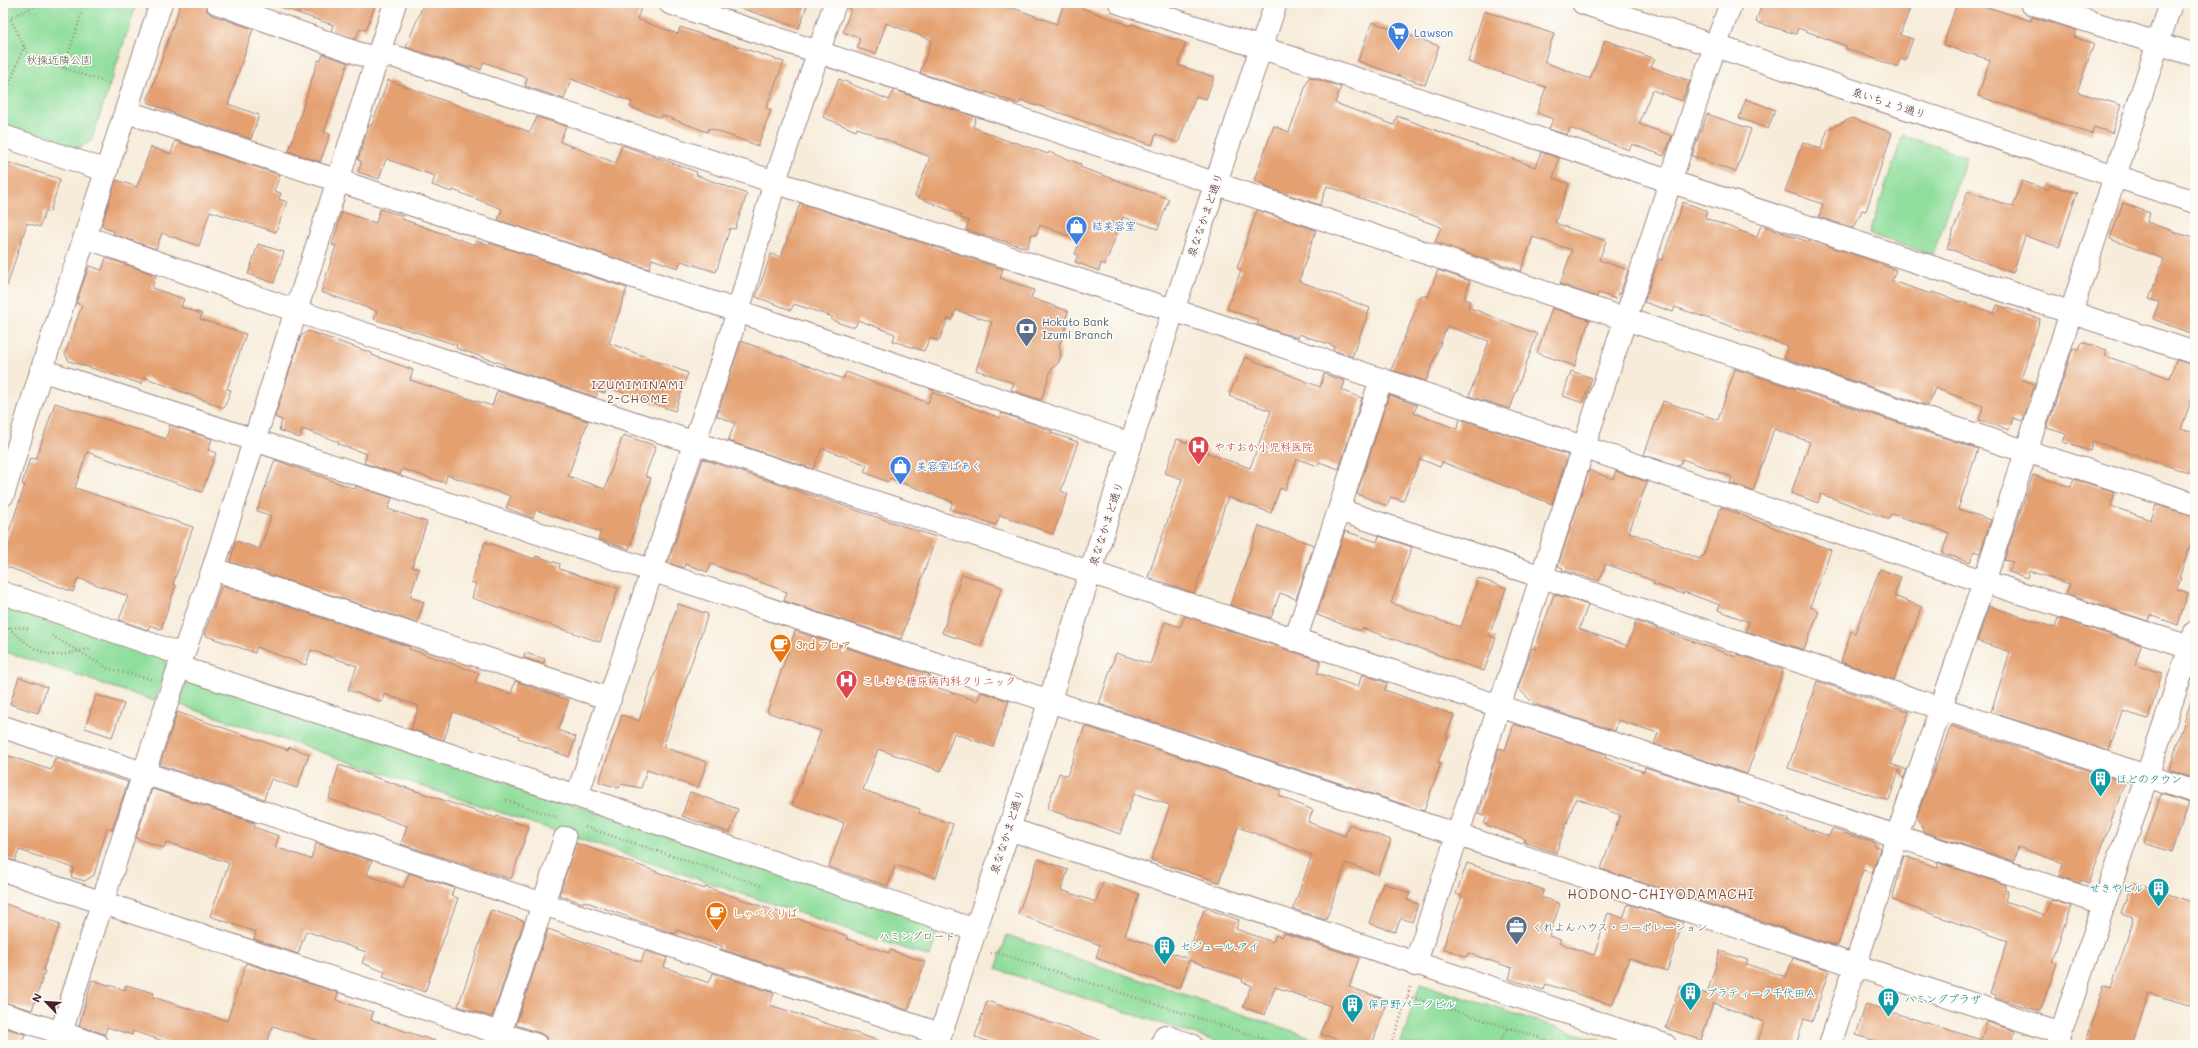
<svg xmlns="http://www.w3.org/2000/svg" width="2198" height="1048" font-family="Mali,'Klee One',sans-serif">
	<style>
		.green { fill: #90de9c; stroke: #6d7e64 }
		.building { fill: #e4a071 }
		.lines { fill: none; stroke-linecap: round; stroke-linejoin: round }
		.street-casing { stroke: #a08682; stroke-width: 24 }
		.secondary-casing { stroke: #a08682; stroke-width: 24 }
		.path { stroke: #a08682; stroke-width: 2.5; stroke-dasharray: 1 3; stroke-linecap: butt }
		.street { stroke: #fff; stroke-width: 22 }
		.secondary { stroke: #fff; stroke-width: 22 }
		.labels { text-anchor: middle; stroke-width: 3; stroke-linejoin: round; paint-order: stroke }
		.shop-label { font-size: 11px; fill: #366cbe; stroke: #fdfcf7; text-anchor: start }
		.park-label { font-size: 11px; fill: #5f584d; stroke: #fdfcf7 }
		.street-label { font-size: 11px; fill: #4a1f2b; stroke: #fdfcf7 }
		.service-label { font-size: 11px; fill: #4e5e75; stroke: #fdfcf7; text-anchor: start }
		.health-label { font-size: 11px; fill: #be3a42; stroke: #fdfcf7; text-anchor: start }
		.food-label { font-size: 11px; fill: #c56008; stroke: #fdfcf7; text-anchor: start }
		.culture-label { font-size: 11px; fill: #0d838f; stroke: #fdfcf7; text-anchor: start }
		.neighbourhood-label { font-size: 12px; letter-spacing: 1px; fill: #804c44; stroke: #fdfcf7 }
		.quarter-label { font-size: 13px; letter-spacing: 1px; fill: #804c44; stroke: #fdfcf7 }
	</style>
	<rect width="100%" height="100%" fill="#fdfcf7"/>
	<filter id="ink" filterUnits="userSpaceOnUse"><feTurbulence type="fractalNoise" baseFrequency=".025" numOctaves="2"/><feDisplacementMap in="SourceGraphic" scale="8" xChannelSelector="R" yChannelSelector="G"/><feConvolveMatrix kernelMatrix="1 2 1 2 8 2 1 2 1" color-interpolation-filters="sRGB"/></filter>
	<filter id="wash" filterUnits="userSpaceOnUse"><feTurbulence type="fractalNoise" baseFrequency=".012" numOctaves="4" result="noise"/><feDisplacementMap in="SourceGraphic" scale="16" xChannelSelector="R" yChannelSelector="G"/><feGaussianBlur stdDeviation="0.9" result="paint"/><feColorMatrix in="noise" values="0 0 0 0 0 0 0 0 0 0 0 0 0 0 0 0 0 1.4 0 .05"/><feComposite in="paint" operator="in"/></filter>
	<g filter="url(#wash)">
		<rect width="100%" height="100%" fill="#f7ecda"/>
		<!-- green -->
		<path class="green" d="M3 3H137L91 141 78 149 3 125Z
			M1903 135 1967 157 1933 255 1869 234Z
			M3 587 158 642 167 666 155 701 3 651Z
			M188 677 939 926 930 957 178 704Z
			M1007 935 1334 1045H1226L996 969Z
			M1420 984 1613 1045H1400Z"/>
		<g id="blocks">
			<!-- building -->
			<path class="building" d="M181 3H205L207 11 212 15 253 29 228 104 259 115 251 139 183 117 147 102Z
				M278 3H376L366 30 360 28 356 39 331 31 333 25 277 6Z
				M424 3H627L641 8 637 19 678 34 680 27 784 62 766 108 771 110 758 146 709 128 707 132 662 115 661 118 630 107 632 102 571 79 564 99 525 86 527 78 484 62 481 70 471 66 470 68 406 47Z
				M736 3H808L799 28 735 6Z
				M847 3H1015L1013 8 1057 24 1064 3H1069L1130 26 1131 24 1186 43 1178 65 1214 77 1206 99 1196 96 1178 143 1156 134 1152 145 1037 105V106L1021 100 1019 104 986 92 985 94 920 73 932 40 886 23 876 54 857 48 860 38 843 32 851 9 847 8Z
				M1762 3H1912L1900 35 1913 39 1905 61 1900 59 1898 67 1845 48 1846 46 1798 28 1796 34 1756 22Z
				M1957 3H1975L2031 21 2032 17 2076 30 2074 37 2094 44 2077 92 2121 105 2112 133 2094 127 2092 134 1978 96 1990 60 1943 45Z
				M1484 11 1554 34 1544 62 1590 79 1605 40 1655 59 1651 67 1690 81 1682 101 1652 90 1639 124 1672 136 1664 156 1632 144 1629 150 1570 128 1567 135 1549 129 1553 119 1537 113 1546 87 1468 62Z
				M1372 22 1439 46 1425 85 1358 61Z
				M323 54 348 63 324 132 330 134 320 162 289 151 318 60 321 61Z
				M1309 77 1341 87 1335 103 1394 125 1397 116 1535 167 1541 152 1559 158 1553 178 1569 184 1555 223 1606 241 1599 260 1628 270 1620 294 1618 293 1616 299 1598 293 1597 297 1560 284 1572 250 1533 237 1521 271 1435 242 1441 227 1327 186 1320 205 1265 187 1266 185 1254 180 1274 126 1289 132Z
				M839 79 889 100 894 90 976 117 973 127 1013 143 1014 142 1048 154 1049 152 1081 164 1080 167 1169 199 1158 229 1123 217 1105 265 1101 263 1099 271 1075 262 1078 255 1075 254 1080 240 1040 225 1036 235 1032 234 1027 248 966 230 969 221 960 218 961 215 915 196 930 157 857 128 856 131 823 117Z
				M388 80 530 132 537 117 566 126 560 142 616 163 622 145 697 172 696 175 747 194 735 229 730 228 716 272 681 261 678 268 652 259 649 269 498 220 502 209 453 190 452 192 432 185 435 176 386 159 379 179 358 172 362 162 358 160 369 125H372Z
				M1746 99 1775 110 1768 129 1739 118Z
				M1707 114 1751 129 1736 172 1692 156Z
				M1852 118 1892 133 1866 211 1862 210 1854 228 1819 217 1823 204 1785 191 1803 142 1821 149 1828 129Z
				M175 141 280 175 274 191 281 193 279 199 287 202 276 232 210 211 199 246 162 233 156 249 113 234 114 231 104 228 102 224 116 180 137 187 151 147 171 154Z
				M3 161 60 179 50 212 45 211 40 227 27 223 7 286 3 285Z
				M2022 181 2048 190 2050 185 2077 193 2059 247 2025 236 2013 273 1947 248 1968 191 2013 207Z
				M1683 202 1707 211 1705 218 1757 237 1761 225 1809 242 1810 240 1867 259 1896 270 1892 281 1931 294 1932 292 1994 313 1997 305 2040 319 2021 379 2035 384 2023 421 2013 418 2009 430 1979 420 1983 406 1935 388 1928 406 1784 358 1788 346 1675 307 1673 312 1644 302 1659 259 1662 260Z
				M800 203 1003 269 1000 278 1034 290 1031 298 1068 311 1065 321 1068 322 1059 346 1061 355 1059 362 1051 370 1041 400 1011 390 1014 383 976 370 992 322 956 310 952 320 948 318 939 341 930 338 924 351 893 341 895 334 858 320 855 327H851L831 320 833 317 794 304 791 310 756 297 771 254 781 257Z
				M2123 203 2150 213 2147 222 2195 239V335L2153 319 2159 302 2149 299 2164 259 2110 239Z
				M380 209 403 216 402 219 475 245 476 241 489 245 490 243 627 288 609 343 688 373 675 411 607 387 605 393 598 391 596 397 505 367 503 364 456 348 457 345 374 319 377 311 321 292 336 246 332 245 342 212 376 223Z
				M1257 210 1316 230 1299 281 1370 308 1352 357 1333 350 1334 346 1299 334 1298 338 1257 325 1259 320 1227 309 1241 270 1237 268Z
				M258 244 284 252 274 283 248 274Z
				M106 258 156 275 152 288 184 299 181 307 202 314 200 319 246 334 227 389 231 390 224 408 144 377 142 384 69 361 65 354 82 305 76 303 89 266 102 270Z
				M1438 270 1470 281 1464 299 1470 301 1468 307 1537 334 1510 409 1469 396 1489 341 1447 326 1426 381 1391 370 1422 295 1428 297Z
				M1552 308 1589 320 1575 366 1537 353Z
				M308 331 372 353V355L413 370 410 380 492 406 497 391 588 421 568 476 605 489 623 435 656 446 645 476 651 478 629 549 598 539 601 532 536 510 533 518 506 508 511 496 447 475 445 483 402 469 400 475 364 463 367 454 338 444 339 442 302 429 300 438 279 430 282 420 275 417 301 336Z
				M741 341 843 379 846 372 928 403 932 392 1000 418 1002 413 1052 431 1051 433 1078 442 1061 491 1068 494 1053 534 1000 515 996 525 950 509 953 502 890 478 888 482 864 472 867 465 822 448 813 469 728 441 735 423 717 416Z
				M2082 342 2107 350 2105 356 2170 378 2176 360 2195 365V390L2181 429 2195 433V475L2093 441 2090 451 2063 442 2066 434 2047 428 2073 348 2079 350Z
				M1245 357 1320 387 1324 374 1345 381 1342 390 1362 398 1339 469 1319 462 1318 466 1297 459 1285 490 1280 488 1271 513 1228 497 1194 593 1148 577 1182 479 1165 473 1177 439 1208 450 1207 453 1250 468 1271 411 1229 396Z
				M1735 369 1978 449 1958 509 1991 520 1980 553 1974 551 1970 562 1942 553 1949 533 1898 516 1891 514 1889 519 1821 494 1818 503 1791 493 1810 442 1774 429 1753 491 1730 483 1732 477 1682 459 1680 466 1644 455 1663 401 1718 420Z
				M1571 371 1592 378 1583 403 1563 396Z
				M1389 395 1417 405 1414 413 1457 429 1460 419 1568 455 1552 504 1442 462 1440 467 1420 459 1403 501 1391 497 1387 506 1357 494Z
				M55 403 166 439 170 425 212 439 208 450 216 453 202 492 87 452 75 488 193 527 173 584 176 585 161 629 150 625 148 630 119 620 128 596 78 578 73 592 3 565V549L25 485 22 484 30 458 36 459Z
				M703 459 936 537 901 639 784 601 787 592 711 564 708 572 685 564 684 568 668 563Z
				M275 460 355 489 356 486 392 498 388 509 427 522 412 567 419 569 410 597 424 602 417 623 230 562 236 541 260 549 271 516 257 511Z
				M1589 470 1613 479 1616 471 1647 482 1629 532 1700 559 1701 556 1703 557 1721 507 1831 550 1810 607 1819 611 1804 650 1746 631 1749 622 1718 610 1720 605 1684 592 1683 594 1653 584 1654 581 1606 564 1599 581 1562 570 1563 568 1558 566Z
				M2033 475 2071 487 2074 479 2115 492 2111 506 2151 520 2156 505 2195 516V531L2179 578H2181L2177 589 2188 593 2178 625 2150 615 2148 621 2066 594 2070 584 2029 571 2027 578 2009 572 2013 562 2004 560Z
				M1259 526 1314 545 1296 599 1280 593 1271 618 1230 605Z
				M1345 531 1377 542 1379 536 1412 547 1391 603 1438 620 1461 627 1478 578 1506 588 1489 636 1496 638 1484 671 1362 628 1361 631 1317 615Z
				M485 542 535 559 536 556 560 564 559 569 618 588 600 642 472 598 476 584 471 582Z
				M1880 569 1901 577 1894 596 1922 607 1894 680 1841 662 1851 631 1855 633Z
				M962 574 1002 587 981 646 942 633Z
				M222 585 410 647 409 649 479 673 475 682 511 694 515 681 569 700 558 730 576 737 569 757 518 738 519 736 492 725 453 712 444 740 411 729 419 706 384 694 382 702 348 690 357 666 311 650 306 665 256 647 255 653 204 635Z
				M1554 594 1588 605 1579 629 1628 646 1636 621 1736 657 1737 654 1783 670 1747 774 1654 744 1658 733 1618 720 1615 731 1534 704 1518 688 1532 648 1535 649Z
				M678 604 708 614 663 747 707 762 698 788 647 770 641 788 621 784 619 788 599 782 622 715 639 721Z
				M1989 606 2055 628 2058 618 2141 645 2135 665 2162 673 2148 719 2122 711 2109 751 1991 712 2010 652 1977 641Z
				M1185 616 1321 661 1317 673 1358 687 1362 674 1387 683 1385 690 1454 715 1446 736 1448 737 1438 762 1441 763 1424 811 1099 704 1116 653 1150 664 1165 622 1180 627Z
				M795 631 930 675 927 684 977 701 981 692 1009 701 993 747 954 733 941 771 878 749 863 790 920 809 919 813 953 824 936 878 895 865 888 886 829 867 844 823 792 805 821 731 767 712Z
				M525 653 545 659 543 664 523 658Z
				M19 677 47 687 38 713 10 704Z
				M1817 681 1909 712 1891 764 1907 770 1903 779 1899 770 1889 801 1788 768Z
				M96 695 124 704 112 737 85 728Z
				M2191 701 2195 702V779L2169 770Z
				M177 712 288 750 289 747 309 754 297 788 271 779 264 799 160 765Z
				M1514 724 1606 754 1605 758 1644 772 1645 767 1739 798 1738 802 1789 819 1788 822 1829 836 1832 829 1875 843 1874 846 1880 848 1872 873 1863 870 1838 945 1837 946 1601 869 1620 815 1576 798 1556 853 1524 842 1525 839 1484 824 1487 817 1478 814 1486 793 1485 792 1499 748 1505 750Z
				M1085 726 1281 790 1279 796 1313 810 1308 822 1345 836 1349 824 1391 840 1378 875 1346 863 1326 920 1293 909 1312 855 1238 827 1219 882 1151 860 1170 805 1134 793 1120 834 1047 809 1059 773 1067 776Z
				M1951 726 2125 782 2089 883 2081 880 2080 883 2059 876 2063 863 2018 847 2014 861 1924 832 1917 815Z
				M3 754 51 770 55 758 128 782 112 830 107 828 94 875 85 881 71 877 74 868 19 850 15 861 3 858Z
				M339 765 496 818 497 816 529 827 511 879 401 844 407 826 329 799Z
				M152 789 255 823 254 827 279 836 275 847 311 859 316 843 372 861 367 875 403 888 409 873 454 888 451 896 458 898 425 992 383 977 385 972 362 963 366 952 306 931 298 954 254 939 256 932 210 916 229 863 166 842 164 848 136 838Z
				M690 792 738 809 730 833 682 816Z
				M2161 794 2189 803 2172 852 2144 843Z
				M576 843 705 889 706 887 819 926 847 936V939L889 953 890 950 925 962 908 1010 721 949 722 946 677 930 675 934 584 901 583 903 559 895Z
				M1904 856 1939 868 1937 862 2006 885 2004 890 2008 891 2005 901 2044 915 2051 900 2071 906 2052 961 2057 963 2040 1011 1995 998 1996 995 1990 993 2008 941 1892 900Z
				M1038 859 1068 870 1061 890 1096 902 1103 882 1139 894 1125 936 1186 958 1205 908 1239 920 1236 929 1273 942 1276 935 1282 937 1284 933 1359 958 1349 987 1387 1000 1372 1045H1354L1321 1034 1331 1006 1275 987 1265 1015 1243 1007 1251 985 1242 982 1243 979 1189 960 1180 989 1096 958 1100 945 1018 914Z
				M1467 863 1544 890 1541 897 1560 904 1549 936 1561 940 1559 943 1594 955 1608 913 1623 918 1628 904 1683 922 1667 971 1629 958 1612 1005 1546 984 1544 990 1509 979 1512 968 1468 953 1467 957 1443 948 1462 896 1456 894Z
				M2132 882 2195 903V1007L2149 993 2132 1045H2085L2104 985 2111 987 2134 918 2121 914Z
				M1383 883 1410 893 1407 900 1418 904 1412 922 1401 918 1395 932 1369 923Z
				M3 903 60 924 43 970 45 971 32 1010 3 1002Z
				M491 910 524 921 492 1017 458 1006Z
				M548 929 641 962 645 951 667 958 664 967 709 983 713 973 774 993 770 1005 880 1041 879 1045H548L546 1037 540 1033 516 1025Z
				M1720 951 1748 960 1746 964 1786 977 1793 958 1829 970 1812 1022 1804 1019 1796 1045H1757L1764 1022 1713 1003 1701 1040 1666 1028 1680 986 1707 994Z
				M246 963 338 993 336 1000 373 1012 371 1020 435 1041V1045H331L273 1026 266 1045H175L133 1031 132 1035 107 1027 105 1034 79 1026 92 980 125 990 126 985 154 993 153 997 227 1021Z
				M987 1001 1107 1042 1106 1045H999L975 1037Z
				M1866 1004 1981 1040 1987 1022 2015 1031 2011 1045H1889L1856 1035Z
				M3 1027 25 1034 21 1045H3Z"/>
		</g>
	</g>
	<g filter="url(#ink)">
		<use href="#blocks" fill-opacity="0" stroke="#a08682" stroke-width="1"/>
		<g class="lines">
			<defs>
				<path id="street" d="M217 3 360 54 376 58 393 56 796 189 1210 322 1967 576 2190 647
					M670 3 2006 445 2195 504
					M1120 3 1262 48 2195 353
					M2031 3 2195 55
					M127 112 717 304 1131 444
					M3 136 107 171
					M85 237 308 315 695 443 2104 904
					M41 370 2061 1033
					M3 495 45 359 161 3
					M1339 510 2195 792
					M213 569 610 699
					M3 593 183 655
					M1295 640 1339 510 1381 379
					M179 667 577 796 975 930
					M3 727 940 1034
					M577 796 738 312 775 181 835 3
					M1009 829 1665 1045
					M3 870 536 1045
					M1415 965 1704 78 1731 3
					M3 1014 98 1045
					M57 1045C108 886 157 726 213 569L395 3
					M496 1045 565 838
					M1162 1045 1165 1036 1191 1045
					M1830 1045 1897 836 1984 582 2171 3
					M2057 1045 2195 632"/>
				<path id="secondary" d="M1583 3 2195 202
					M937 1045 1009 829 1173 311 1276 3"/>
			</defs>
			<!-- street casing -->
			<use href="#street" class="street-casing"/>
			<!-- secondary casing -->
			<use href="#secondary" class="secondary-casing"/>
			<!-- path -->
			<path class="path" d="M41 3 10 18 29 56 110 84
				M3 15 10 18
				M64 68 85 3
				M3 84 9 86 24 46
				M3 623C18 636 38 656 59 655 70 654 80 650 91 649
				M3 629 19 627 30 629
				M52 636 109 669 151 679
				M506 800 556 817
				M585 827 763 886
				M991 953H998L1282 1045
				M1408 996 1410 987
				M1391 1045 1408 996 1563 1045
				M1495 1045 1498 1044 1508 1028"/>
			<!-- street -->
			<use href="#street" class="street"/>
			<!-- secondary -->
			<use href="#secondary" class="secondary"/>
		</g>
	</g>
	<!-- icons -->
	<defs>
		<symbol id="supermarket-pin" viewBox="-11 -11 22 30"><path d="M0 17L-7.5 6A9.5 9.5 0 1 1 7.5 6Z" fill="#3f7fe0" stroke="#fdfcf7"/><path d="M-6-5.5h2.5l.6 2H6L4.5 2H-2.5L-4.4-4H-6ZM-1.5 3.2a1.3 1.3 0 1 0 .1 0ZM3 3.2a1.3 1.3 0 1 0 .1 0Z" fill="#fff"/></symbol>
		<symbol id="shop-pin" viewBox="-11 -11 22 30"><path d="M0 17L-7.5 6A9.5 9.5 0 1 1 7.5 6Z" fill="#3f7fe0" stroke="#fdfcf7"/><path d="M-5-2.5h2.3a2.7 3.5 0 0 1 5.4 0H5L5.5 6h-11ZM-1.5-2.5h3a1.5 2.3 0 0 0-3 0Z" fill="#fff"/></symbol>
		<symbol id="bank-pin" viewBox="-11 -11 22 30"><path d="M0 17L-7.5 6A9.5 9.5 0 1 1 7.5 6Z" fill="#5c6f8a" stroke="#fdfcf7"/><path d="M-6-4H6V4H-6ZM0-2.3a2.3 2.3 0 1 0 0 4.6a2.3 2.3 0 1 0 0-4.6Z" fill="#fff"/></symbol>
		<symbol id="hospital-pin" viewBox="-11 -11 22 30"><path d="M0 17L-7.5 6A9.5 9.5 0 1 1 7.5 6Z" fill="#e0444e" stroke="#fdfcf7"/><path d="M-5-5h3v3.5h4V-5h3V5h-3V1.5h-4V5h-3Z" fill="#fff"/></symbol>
		<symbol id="cafe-pin" viewBox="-11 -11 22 30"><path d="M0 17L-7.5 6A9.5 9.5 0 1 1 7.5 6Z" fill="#e8710a" stroke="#fdfcf7"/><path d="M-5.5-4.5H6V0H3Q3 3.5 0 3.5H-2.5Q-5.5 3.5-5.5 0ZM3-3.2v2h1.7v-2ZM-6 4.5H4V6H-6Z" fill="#fff"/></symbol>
		<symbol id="building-pin" viewBox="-11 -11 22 30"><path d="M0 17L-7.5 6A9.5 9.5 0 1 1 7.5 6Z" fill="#0f9aa8" stroke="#fdfcf7"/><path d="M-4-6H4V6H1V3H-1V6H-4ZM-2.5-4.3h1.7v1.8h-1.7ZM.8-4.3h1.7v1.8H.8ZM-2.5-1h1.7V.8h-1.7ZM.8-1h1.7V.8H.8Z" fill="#fff"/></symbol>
		<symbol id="office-pin" viewBox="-11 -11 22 30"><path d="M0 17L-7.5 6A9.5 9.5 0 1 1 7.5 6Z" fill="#5c6f8a" stroke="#fdfcf7"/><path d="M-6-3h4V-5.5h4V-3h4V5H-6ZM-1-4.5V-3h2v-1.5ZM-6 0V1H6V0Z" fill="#fff"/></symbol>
	</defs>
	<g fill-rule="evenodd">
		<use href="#supermarket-pin" x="1386" y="20" width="25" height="34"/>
		<use href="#shop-pin" x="1064" y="214" width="25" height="34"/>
		<use href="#bank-pin" x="1014" y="316" width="25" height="34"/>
		<use href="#hospital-pin" x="1186" y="434" width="25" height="34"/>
		<use href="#shop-pin" x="888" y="454" width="25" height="34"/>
		<use href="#cafe-pin" x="768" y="632" width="25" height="34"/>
		<use href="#hospital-pin" x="834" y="668" width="25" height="34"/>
		<use href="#building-pin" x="2088" y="766" width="25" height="34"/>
		<use href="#building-pin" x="2146" y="876" width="25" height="34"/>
		<use href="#cafe-pin" x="704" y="900" width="25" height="34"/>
		<use href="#office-pin" x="1504" y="914" width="25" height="34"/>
		<use href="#building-pin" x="1152" y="934" width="25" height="34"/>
		<use href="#building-pin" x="1678" y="980" width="25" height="34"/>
		<use href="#building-pin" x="1876" y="986" width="25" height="34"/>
		<use href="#building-pin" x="1340" y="992" width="25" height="34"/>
	</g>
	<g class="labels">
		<!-- shop labels -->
		<g class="shop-label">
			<text x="1414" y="37">Lawson</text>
			<text x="1092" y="230">結美容室</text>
			<text x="916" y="470">美容室ぱあく</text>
		</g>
		<!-- park labels -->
		<g class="park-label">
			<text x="59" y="64">秋操近隣公園</text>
			<text x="917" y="940">ハミングロード</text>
		</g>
		<!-- street labels -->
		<g class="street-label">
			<text transform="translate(1889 103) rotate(18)" y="4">泉いちょう通り</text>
			<text transform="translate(1205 215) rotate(-71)" y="4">泉ななかまど通り</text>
			<text transform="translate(1106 524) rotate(-72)" y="4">泉ななかまど通り</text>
			<text transform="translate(1007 832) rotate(-72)" y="4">泉ななかまど通り</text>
		</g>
		<!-- service labels -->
		<g class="service-label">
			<text x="1042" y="326">Hokuto Bank<tspan x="1042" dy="13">Izumi Branch</tspan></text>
			<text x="1532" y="931">くれよんハウス・コーポレーション</text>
		</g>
		<!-- health labels -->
		<g class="health-label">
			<text x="1214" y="451">やすおか小児科医院</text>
			<text x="862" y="685">こしむら糖尿病内科クリニック</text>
		</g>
		<!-- food labels -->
		<g class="food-label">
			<text x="796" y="649">3rd フロア</text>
			<text x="732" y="917">しゃべくりば</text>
		</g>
		<!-- culture labels -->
		<g class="culture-label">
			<text x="2116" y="783">ほどのタウン</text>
			<text x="2144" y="892" text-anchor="end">せきやビル</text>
			<text x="1180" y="950">セジュール.アイ</text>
			<text x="1706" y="997">プラティーク千代田Ａ</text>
			<text x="1904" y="1003">ハミングプラザ</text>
			<text x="1368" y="1008">保戸野パークビル</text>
		</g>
		<!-- neighbourhood labels -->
		<g class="neighbourhood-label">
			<text x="638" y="389">IZUMIMINAMI<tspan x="638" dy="14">2-CHOME</tspan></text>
		</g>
		<!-- quarter labels -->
		<g class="quarter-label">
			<text x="1661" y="899">HODONO-CHIYODAMACHI</text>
		</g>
	</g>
	<!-- margin -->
	<rect width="2198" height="1048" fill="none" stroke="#fdfcf7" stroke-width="16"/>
	<!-- north arrow -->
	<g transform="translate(46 1002) rotate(295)" stroke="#fdfcf7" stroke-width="3" paint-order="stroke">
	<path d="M0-3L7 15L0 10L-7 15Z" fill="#4a1f2b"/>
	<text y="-6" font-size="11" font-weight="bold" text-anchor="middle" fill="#4a1f2b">N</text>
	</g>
</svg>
